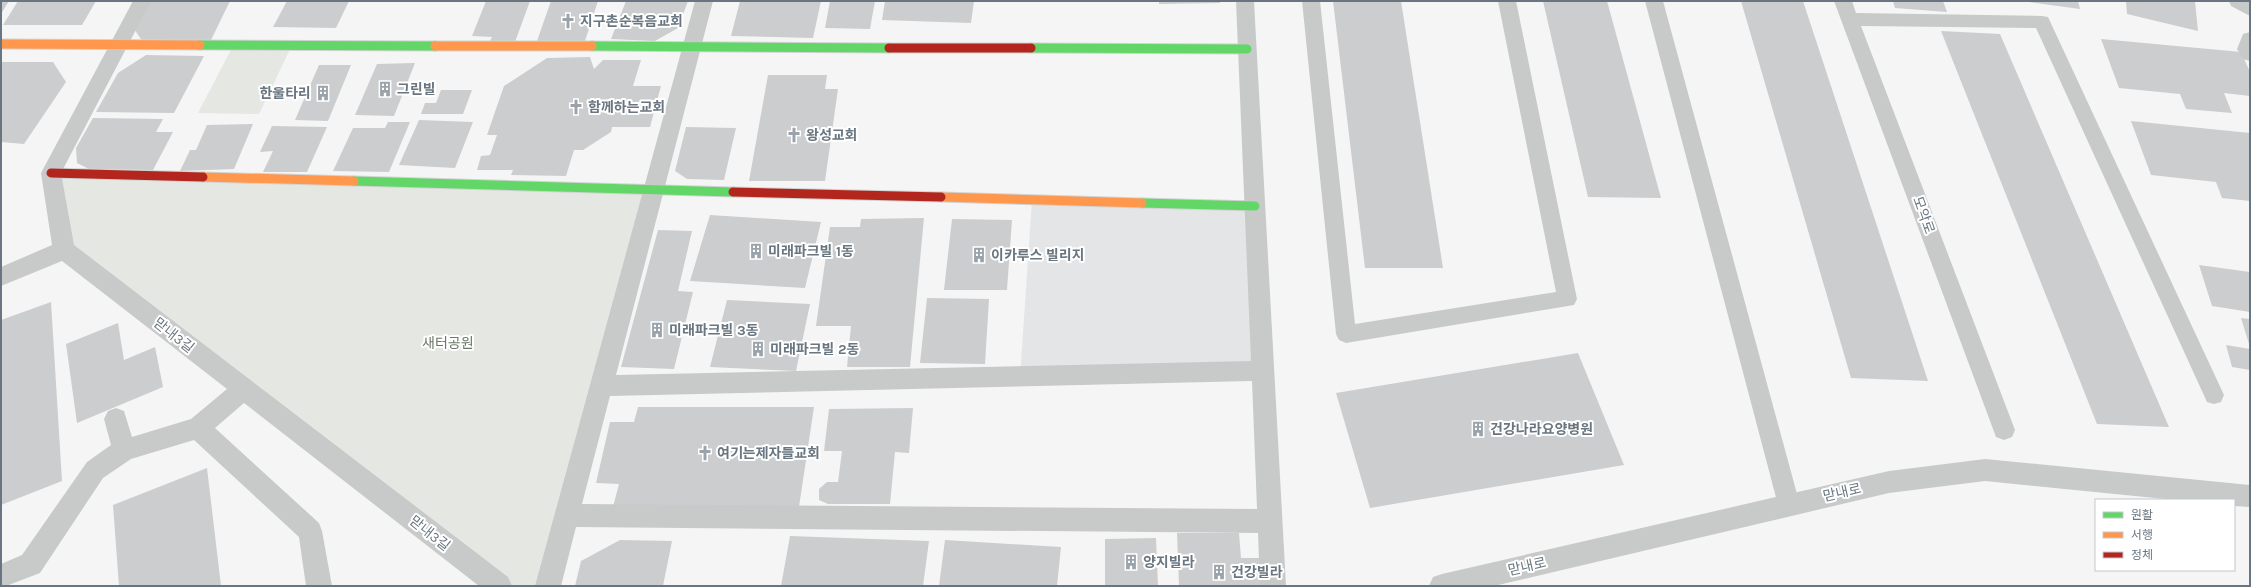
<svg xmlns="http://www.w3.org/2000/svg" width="2251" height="587" font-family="Karla,'Noto Sans KR',sans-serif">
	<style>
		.built { fill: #e4e5e6 }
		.green { fill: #e4e7e2 }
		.building { fill: #cccdce }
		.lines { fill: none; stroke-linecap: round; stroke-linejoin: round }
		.fast-casing { stroke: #d2d3d3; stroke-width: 11 }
		.slow-casing { stroke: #d2d3d3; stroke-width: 11 }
		.jam-casing { stroke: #d2d3d3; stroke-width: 11 }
		.lane { fill: #c8caca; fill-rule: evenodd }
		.street { fill: #c8caca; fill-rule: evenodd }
		.fast { stroke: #63d668; stroke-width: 9 }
		.slow { stroke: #ff974d; stroke-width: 9 }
		.jam { stroke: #b3261e; stroke-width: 9 }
		.labels { text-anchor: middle; stroke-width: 4; stroke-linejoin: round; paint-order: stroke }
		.poi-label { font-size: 14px; font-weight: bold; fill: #697681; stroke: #fff; text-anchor: start }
		.street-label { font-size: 14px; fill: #697681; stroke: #fff }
		.park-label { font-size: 14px; fill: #6b7967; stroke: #fff }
	</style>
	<rect width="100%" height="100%" fill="#f5f5f5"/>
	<!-- built -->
	<path class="built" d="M1032 200 1255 206 1263 371 1020 377Z"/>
	<!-- green -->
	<path class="green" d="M234 44 292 45 259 114 198 113Z
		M51 173 655 189 548 586H499L64 250Z"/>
	<!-- building -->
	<path class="building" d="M1 1H9L1 14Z
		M18 1H96L82 25H3Z
		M145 1H230L211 40 143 42 132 26Z
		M287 1H349L336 28 273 27Z
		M486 1H530L515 42 490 41 492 37 472 36Z
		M551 1H598L585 41H537Z
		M626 1H688L678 28 655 41 611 39Z
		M740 1H821L813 38 731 36Z
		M830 1H875L870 29 825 28Z
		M885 1H974L971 23 882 20Z
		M1159 1H1220V3L1159 4Z
		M1333 1H1401L1443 268H1365Z
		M1543 1H1607L1661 198 1588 197Z
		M1741 1H1803L1928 381 1851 378Z
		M1893 1H1943L1947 12 1895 8Z
		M2029 1H2078L2080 9 2029 2Z
		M2126 1H2195L2198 31 2127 14Z
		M1941 31 2000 34 2169 427 2097 424Z
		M2101 39 2241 52 2250 72V96L2224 93 2232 113 2186 109 2180 94 2119 88Z
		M146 55 204 56 174 113 96 112 118 73Z
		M590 57 594 69 603 60H641L633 86H661L650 127H612L611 132 583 150H574L566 176 511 175 513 170H477L481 156 490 155 497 135H487L504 86 547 58Z
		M1 62H53L66 82 24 144 1 142Z
		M415 63 394 116 355 115 377 64Z
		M319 65H351L328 121 295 120Z
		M768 75H827L825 89H838L825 181H749Z
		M441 90H472L463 114H421L425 103H436Z
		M93 118 163 119 156 132H173L153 170 89 169 77 163 76 148Z
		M419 120 473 122 455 168 399 165Z
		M2131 121 2250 133V201L2222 198 2216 182 2151 175Z
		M388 122H410L389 172 333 171 353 128H385Z
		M253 124 234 169 180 171 190 150H196L207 125Z
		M272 126 327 127 307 172H263L273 151 260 152Z
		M686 127 736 128 724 180 687 179 675 171Z
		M710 215 821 222 805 288 690 281Z
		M924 218 910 367H847L851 326H816L830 227H860L861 219Z
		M952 219 1012 220 1007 290H944Z
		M658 230 692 231 678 291 693 292 674 369 621 367Z
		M2199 265 2250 272V312L2212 306Z
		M927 298 989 299 985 364 920 363Z
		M727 300 810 304 796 371 710 367Z
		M51 302 62 481 1 505V320Z
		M2241 318 2250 319V347Z
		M118 323 124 360 155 347 163 387 77 423 66 344Z
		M2226 345 2250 349V370L2232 367Z
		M1578 353 1624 465 1370 508 1336 393Z
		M638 407H814L799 507H613L619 484 596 483 610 422H634Z
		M913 408 909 453 895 452 890 504H828L819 500V489L827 482H838L842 451H824L829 409Z
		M207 468 221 586H119L113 505Z
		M1177 533H1239L1241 558H1259L1261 586H1179Z
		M790 536 929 541 923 586H781Z
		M1156 538 1158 586H1105V539Z
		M620 540 672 541 663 586H575L581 561Z
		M945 540 1061 547 1057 586H939Z"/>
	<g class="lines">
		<defs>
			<path id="fast" d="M200 45 435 46
				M592 46 889 48
				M1031 48 1247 49
				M354 181 733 192
				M1142 203 1255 206"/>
			<path id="slow" d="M1 44 200 45
				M435 46H592
				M203 177 354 181
				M941 197 1142 203"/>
			<path id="jam" d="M889 48H1031
				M51 173 203 177
				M733 192 941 197"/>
		</defs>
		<!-- fast casing -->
		<use href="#fast" class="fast-casing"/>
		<!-- slow casing -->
		<use href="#slow" class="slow-casing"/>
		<!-- jam casing -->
		<use href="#jam" class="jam-casing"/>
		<!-- lane -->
		<path class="lane" d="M1302 1H1320L1355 324 1556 292 1498 1H1516L1577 299 1574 305 1346 343 1339 340 1336 334Z
			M1645 1H1663L1800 505 1797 512 1789 515 1781 512 1778 505Z
			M1834 1H1852L1856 13 2042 16 2048 17 2224 395 2221 402 2214 404 2207 402 2036 28 1861 26 2015 430 2012 437 2004 440 1996 437Z"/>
		<!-- street -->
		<path class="street" d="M133 1H151L61 173 74 245 508 577 512 586H479L244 403 215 428 319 523 322 531 332 586H306L299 537 194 440 131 459 103 478 40 573 6 586H1V564L22 555 87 462 111 445 104 419 108 411 116 408 124 411 132 437 191 419 227 389 62 261 1 286V267L52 245 41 173Z
			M695 1H713L616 375 1251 361 1236 1H1254L1286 586H1260L1258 533 576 527 561 586H535ZM1252 381 1257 509 582 504 610 396Z
			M2229 1H2250V16L2231 6Z
			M2250 32V61L2243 59 2237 49 2243 34Z
			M1985 459 2250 485V507L2234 506V500H2175L1985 481 1889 493 1494 586H1429L1433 577 1442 574 1889 471Z"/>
		<!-- fast -->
		<use href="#fast" class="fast"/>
		<!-- slow -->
		<use href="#slow" class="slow"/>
		<!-- jam -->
		<use href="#jam" class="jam"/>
	</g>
	<!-- icons -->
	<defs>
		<symbol id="church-bare" viewBox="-9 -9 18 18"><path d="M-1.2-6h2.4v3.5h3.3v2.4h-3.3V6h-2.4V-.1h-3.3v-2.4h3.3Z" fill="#9aa2aa" stroke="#fff" stroke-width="2.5" paint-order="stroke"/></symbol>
		<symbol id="building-bare" viewBox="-9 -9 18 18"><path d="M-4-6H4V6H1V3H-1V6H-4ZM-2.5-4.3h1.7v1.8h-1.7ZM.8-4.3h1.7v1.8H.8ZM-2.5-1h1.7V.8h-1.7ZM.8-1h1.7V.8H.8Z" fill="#9aa2aa" stroke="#fff" stroke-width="2.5" paint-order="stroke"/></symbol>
	</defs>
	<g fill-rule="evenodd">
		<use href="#church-bare" x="557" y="10" width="22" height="22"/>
		<use href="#building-bare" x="374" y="78" width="22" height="22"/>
		<use href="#building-bare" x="312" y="82" width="22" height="22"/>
		<use href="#church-bare" x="565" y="96" width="22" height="22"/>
		<use href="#church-bare" x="783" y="124" width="22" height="22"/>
		<use href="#building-bare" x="745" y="240" width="22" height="22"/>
		<use href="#building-bare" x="968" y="244" width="22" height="22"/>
		<use href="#building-bare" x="646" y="319" width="22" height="22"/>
		<use href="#building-bare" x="747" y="338" width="22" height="22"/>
		<use href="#building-bare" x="1467" y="418" width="22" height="22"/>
		<use href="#church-bare" x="694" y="442" width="22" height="22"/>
		<use href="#building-bare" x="1120" y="551" width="22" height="22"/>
		<use href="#building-bare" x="1208" y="561" width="22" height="22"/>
	</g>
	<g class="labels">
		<!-- poi labels -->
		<g class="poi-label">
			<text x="580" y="26">지구촌순복음교회</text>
			<text x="397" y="94">그린빌</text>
			<text x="311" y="98" text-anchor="end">한울타리</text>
			<text x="588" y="112">함께하는교회</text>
			<text x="806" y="140">왕성교회</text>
			<text x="768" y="256">미래파크빌 1동</text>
			<text x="991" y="260">이카루스 빌리지</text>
			<text x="669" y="335">미래파크빌 3동</text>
			<text x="770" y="354">미래파크빌 2동</text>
			<text x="1490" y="434">건강나라요양병원</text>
			<text x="717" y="458">여기는제자들교회</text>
			<text x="1143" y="567">양지빌라</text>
			<text x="1231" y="577">건강빌라</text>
		</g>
		<!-- street labels -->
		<g class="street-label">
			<text transform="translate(1924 215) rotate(70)" y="5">모악로</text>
			<text transform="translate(174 335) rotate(38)" y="5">맏내3길</text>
			<text transform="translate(1842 492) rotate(-13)" y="5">맏내로</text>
			<text transform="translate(430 533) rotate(38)" y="5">맏내3길</text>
			<text transform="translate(1527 566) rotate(-13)" y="5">맏내로</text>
		</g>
		<!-- park labels -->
		<g class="park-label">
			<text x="448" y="348">새터공원</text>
		</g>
	</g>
	<!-- border -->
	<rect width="2251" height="587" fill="none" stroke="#697681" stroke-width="4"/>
	<!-- legend -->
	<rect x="2095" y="499" width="140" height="72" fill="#ffffff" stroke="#c3c8cd"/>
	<rect x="2103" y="512" width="20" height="6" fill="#63d668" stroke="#c3c8cd"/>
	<text x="2131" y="519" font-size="12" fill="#697681">원활</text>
	<rect x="2103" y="532" width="20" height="6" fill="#ff974d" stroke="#c3c8cd"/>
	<text x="2131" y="539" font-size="12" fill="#697681">서행</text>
	<rect x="2103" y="552" width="20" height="6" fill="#b3261e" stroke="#c3c8cd"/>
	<text x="2131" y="559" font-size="12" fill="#697681">정체</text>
</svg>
